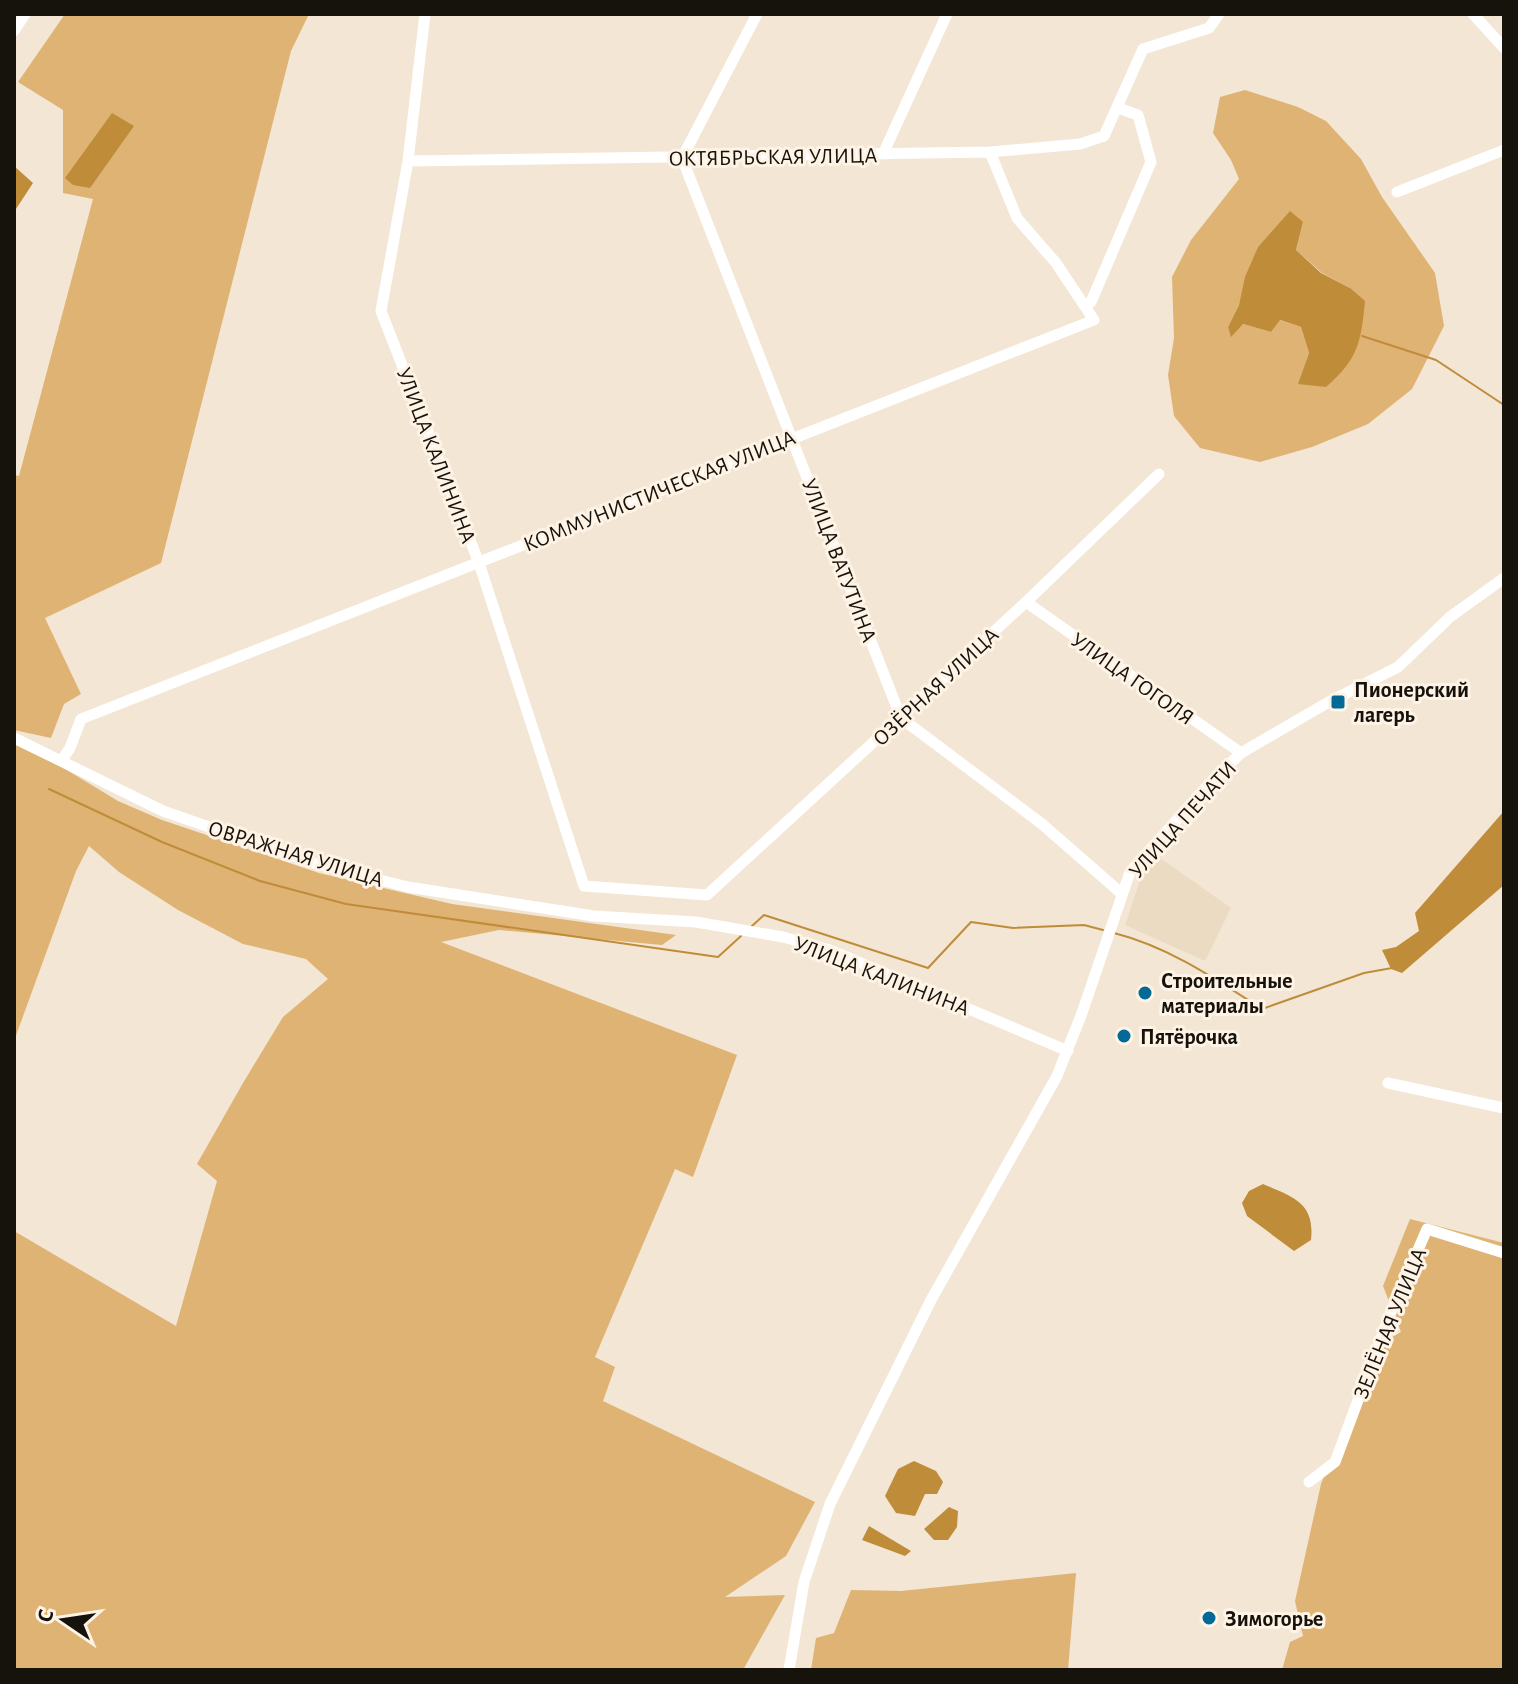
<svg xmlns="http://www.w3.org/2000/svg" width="1518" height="1684" font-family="'Alegreya Sans',sans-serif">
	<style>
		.built { fill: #ecdbc3 }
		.green { fill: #dfb373; fill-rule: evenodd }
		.water { fill: #bf8c3a }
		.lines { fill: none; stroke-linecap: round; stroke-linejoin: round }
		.stream { stroke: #bf8c3a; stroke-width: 2 }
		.minor { stroke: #fff; stroke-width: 11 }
		.poi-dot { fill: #036a98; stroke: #fef3e5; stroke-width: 3 }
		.labels { text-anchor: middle; stroke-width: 6; stroke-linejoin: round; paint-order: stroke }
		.street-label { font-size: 22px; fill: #16120c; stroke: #fef3e5 }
		.poi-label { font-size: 22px; font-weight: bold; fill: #16120c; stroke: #fef3e5; text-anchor: start }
	</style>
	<rect width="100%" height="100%" fill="#f3e6d4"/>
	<!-- built -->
	<path class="built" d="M1156 855 1231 908 1205 961 1125 925 1143 871Z"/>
	<!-- green -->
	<path class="green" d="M65 14H309L291 51 161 563 45 618 81 694 64 704 51 738 14 730V475L19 476 93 199 63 193V110L18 82Z
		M1245 90 1298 107 1326 121 1361 159 1382 197 1435 273 1444 326 1412 389 1368 424 1312 447 1260 462 1200 448 1174 416 1168 375 1174 338 1172 277 1191 240 1239 179 1231 160 1213 133 1220 97ZM1303 222 1296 250 1322 273 1350 288 1299 383 1309 353 1301 327 1279 320 1271 332 1243 324 1228 327 1239 305 1258 247 1273 232Z
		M14 738 118 801 162 820 319 873 452 904 676 935 662 945 499 930 441 942 737 1055 693 1177 675 1169 595 1357 615 1367 603 1401 815 1502 786 1556 725 1597 785 1595 743 1670H14V1231L176 1326 217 1181 197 1164 243 1083 283 1017 328 979 306 959 243 944 178 910 119 872 89 846 76 871 14 1041Z
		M1410 1219 1504 1243V1670H1282L1290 1642 1303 1636 1295 1601 1321 1484 1372 1349 1401 1332 1383 1286Z
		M1076 1573 1068 1670H811L816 1638 834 1633 851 1590 901 1591Z"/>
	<!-- water -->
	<path class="water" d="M112 113 134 126 90 188 73 185 65 178Z
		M14 166 33 183 14 212Z
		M1290 211 1303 222 1296 250 1321 273 1350 288 1365 301C1361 343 1358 359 1326 387L1298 384 1309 353 1301 327 1280 320 1271 332 1243 324 1231 337 1228 327 1239 305 1245 277 1258 247Z
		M1504 811V885L1402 973 1391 969 1382 950 1396 947 1419 931 1415 913Z
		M1263 1184C1294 1197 1315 1203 1311 1240L1294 1251 1247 1216 1242 1203 1249 1191Z
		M914 1461 936 1471 943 1482 937 1494H925L915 1516 896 1513 885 1496 898 1469Z
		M949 1507 958 1511 957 1527 948 1540H934L924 1529Z
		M869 1526 911 1551 905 1556 862 1540Z"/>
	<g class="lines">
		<!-- stream -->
		<path class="stream" d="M1362 336 1436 360 1504 405
			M49 789 162 842 260 881 346 904 718 957 741 936
			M752 926 764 915 928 968 971 922 1013 928 1084 925 1103 930
			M1114 933C1169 947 1214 978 1262 1009L1364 973 1392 968"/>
		<!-- minor -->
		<path class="minor" d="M425 14 408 161 381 311 479 563 584 886 707 895 1026 602 1159 474
			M757 14 682 158 901 718 1042 824 1121 893
			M1473 14 1504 48
			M14 31 25 14
			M883 154 947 14
			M408 161 990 152 1080 144 1104 136 1143 49 1209 28 1219 14
			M1397 192 1504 150
			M1086 306 1091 302 1151 162 1138 115 1118 108
			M1026 602 1241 753
			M14 738 163 811 316 864 408 887 594 916 696 922 783 937 830 950 1068 1051
			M62 760 70 748 81 719 1094 320 1056 263 1017 218 990 152
			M1388 1083 1504 1108
			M1309 1482 1335 1462 1389 1317 1427 1229 1504 1253
			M789 1670 804 1582 830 1504 931 1300 1057 1076 1082 1013 1130 872 1210 783 1241 753 1327 703 1398 667 1450 617 1504 578"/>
	</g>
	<!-- markers -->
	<g class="poi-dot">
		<rect x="1330" y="694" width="16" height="16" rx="4"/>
		<circle cx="1145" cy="993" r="8"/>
		<circle cx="1124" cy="1036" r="8"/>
		<circle cx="1209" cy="1618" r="8"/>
	</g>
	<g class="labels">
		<!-- street labels -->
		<g class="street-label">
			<text transform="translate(773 156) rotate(-1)" y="8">ОКТЯБРЬСКАЯ УЛИЦА</text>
			<text transform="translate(437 455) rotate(69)" y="8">УЛИЦА КАЛИНИНА</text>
			<text transform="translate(659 490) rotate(-22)" y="8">КОММУНИСТИЧЕСКАЯ УЛИЦА</text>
			<text transform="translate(840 560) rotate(69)" y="8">УЛИЦА ВАТУТИНА</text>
			<text transform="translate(1133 678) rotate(35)" y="8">УЛИЦА ГОГОЛЯ</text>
			<text transform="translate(935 686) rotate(-43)" y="8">ОЗЁРНАЯ УЛИЦА</text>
			<text transform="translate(1182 819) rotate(-48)" y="8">УЛИЦА ПЕЧАТИ</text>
			<text transform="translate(296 853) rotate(17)" y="8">ОВРАЖНАЯ УЛИЦА</text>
			<text transform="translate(882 975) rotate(21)" y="8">УЛИЦА КАЛИНИНА</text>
			<text transform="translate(1389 1323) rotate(-68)" y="8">ЗЕЛЁНАЯ УЛИЦА</text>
		</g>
		<!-- poi labels -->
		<g class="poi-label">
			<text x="1354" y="697">Пионерский<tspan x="1354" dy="25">лагерь</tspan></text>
			<text x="1161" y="988">Строительные<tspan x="1161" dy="25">материалы</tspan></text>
			<text x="1140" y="1044">Пятёрочка</text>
			<text x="1225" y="1626">Зимогорье</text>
		</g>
	</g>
	<!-- border -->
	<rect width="1518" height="1684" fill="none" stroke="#16120c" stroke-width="32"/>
	<!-- north arrow -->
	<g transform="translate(64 1620) rotate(283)" stroke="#fef3e5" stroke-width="6" paint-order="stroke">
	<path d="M0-6L14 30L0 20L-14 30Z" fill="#16120c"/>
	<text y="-12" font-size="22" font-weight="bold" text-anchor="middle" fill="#16120c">С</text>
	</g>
</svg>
